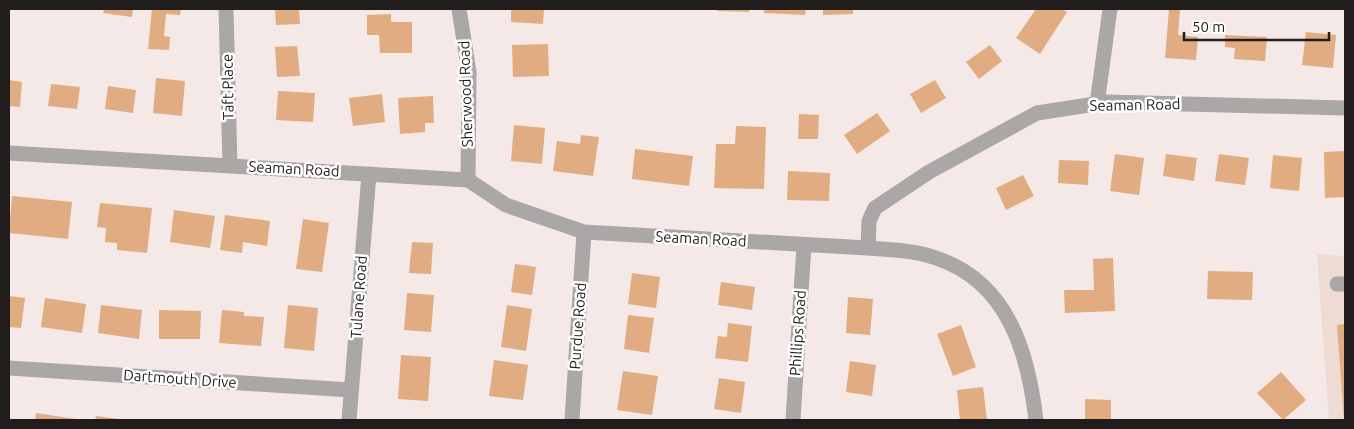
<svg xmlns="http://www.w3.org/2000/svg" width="1354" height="429" font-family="Ubuntu,sans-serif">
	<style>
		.built { fill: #eddbd4 }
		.building { fill: #e1ac82 }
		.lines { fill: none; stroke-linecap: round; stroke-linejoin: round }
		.street { stroke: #aca7a7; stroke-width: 15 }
		.labels { text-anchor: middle; stroke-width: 5; stroke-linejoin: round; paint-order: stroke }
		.street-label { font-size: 15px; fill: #211d1c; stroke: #fff }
	</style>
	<rect width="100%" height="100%" fill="#f4e9e6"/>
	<!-- built -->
	<path class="built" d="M1317 254 1345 256V420H1329Z"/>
	<!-- building -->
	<path class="building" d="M104 9H133L132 17 103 13Z
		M152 9H181L180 15 166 14 164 36 170 37 169 50 148 49Z
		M275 9H299L300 24 276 25Z
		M511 9H544L543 24 511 22Z
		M717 9H749V12L717 11Z
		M764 9H806L805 15 764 13Z
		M823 9H853V14L823 15Z
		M1036 9H1062L1067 12 1040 54 1016 38Z
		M1169 9H1180L1178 35 1198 37 1196 60 1165 58Z
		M391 14V22H412V53H380L379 35H367V15Z
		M1306 32 1336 35 1333 68 1302 65Z
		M1225 35 1267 37 1265 61 1234 59 1235 48 1225 47Z
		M548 44 549 76 513 77 512 45Z
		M990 45 1002 61 979 79 966 62Z
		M297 46 300 76 277 77 275 47Z
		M156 78 185 81 182 116 153 113Z
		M9 80 22 82 20 107 9 106Z
		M935 80 946 98 921 113 910 94Z
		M51 84 80 87 77 109 48 106Z
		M108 86 136 90 133 113 105 109Z
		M278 91 315 93 313 122 276 120Z
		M382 94 385 122 353 126 349 98Z
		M433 96 434 123H425V132L400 134 398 98Z
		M877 113 890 131 857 154 844 135Z
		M799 114 819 115 818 139H798Z
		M514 125 545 128 542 164 511 161Z
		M736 126 766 127 764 189 714 188 716 144H735Z
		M581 135 599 137 593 176 553 171 557 141 580 144Z
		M635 149 693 156 689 186 632 179Z
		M1345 151V197L1325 198 1324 152Z
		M1115 154 1144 158 1139 195 1110 191Z
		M1166 154 1197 158 1194 181 1163 176Z
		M1219 154 1249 158 1245 185 1215 181Z
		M1273 155 1302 158 1299 191 1270 188Z
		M1059 160 1089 161 1088 185 1058 183Z
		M788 171 830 173 829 201 787 200Z
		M1023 175 1034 196 1006 210 996 188Z
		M12 196 72 202 68 239 9 233Z
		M100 203 152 208 147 253 117 250V243L105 242 106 228 97 227Z
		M174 210 215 216 210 248 170 242Z
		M225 215 270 221 267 246 243 242 242 253 220 250Z
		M303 219 329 223 322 272 296 269Z
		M412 242 433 243 431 274 409 273Z
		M1113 258 1115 311 1065 313 1064 290H1094L1093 259Z
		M515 264 536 267 532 295 511 292Z
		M1208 271 1253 272 1252 300 1207 299Z
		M632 273 660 277 656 308 628 304Z
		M721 282 755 287 752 310 718 305Z
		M407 293 434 295 431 332 404 330Z
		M9 296 25 298 21 328 9 327Z
		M848 297 873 299 870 335 846 333Z
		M45 298 86 304 82 333 41 327Z
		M101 305 142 310 139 339 98 333Z
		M288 305 318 308 314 351 284 348Z
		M507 305 532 309 526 351 501 347Z
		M159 310 201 311 200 339H159Z
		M222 310 244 312V316L264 317 261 346 219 343Z
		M628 315 654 318 649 353 624 349Z
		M728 323 752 326 748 362 715 358 718 336 727 337Z
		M1345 324V420H1344L1337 325Z
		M961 325 976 367 953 376 937 334Z
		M401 355 431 357 428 401 398 399Z
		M494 360 528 365 523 400 489 396Z
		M850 361 876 365 872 396 846 392Z
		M623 371 658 376 652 415 617 410Z
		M1281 372 1306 400 1283 420 1257 393Z
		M719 378 745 382 741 413 714 409Z
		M983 387 987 420H960L957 390Z
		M1085 399 1111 400V420H1085Z
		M36 413 76 419V420H35Z
		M96 416 120 419V420H95Z"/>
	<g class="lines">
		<!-- street -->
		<path class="street" d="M226 9 230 166
			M459 9 469 72 468 180
			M1097 104 1110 9
			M9 153 468 180 506 205 584 232 868 248C890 250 914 250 936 258 1008 282 1028 352 1036 420
			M868 248 869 221 875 208 929 172 1037 113 1108 102 1345 108
			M1337 284H1345
			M9 368 351 390
			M349 420 369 174
			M572 420 584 232
			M793 420 804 245"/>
	</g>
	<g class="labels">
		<!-- street labels -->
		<g class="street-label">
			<text transform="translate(228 87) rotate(-91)" y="5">Taft Place</text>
			<text transform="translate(466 94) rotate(-92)" y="5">Sherwood Road</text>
			<text transform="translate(1135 105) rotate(-1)" y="5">Seaman Road</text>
			<text transform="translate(294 169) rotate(3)" y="5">Seaman Road</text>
			<text transform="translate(701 239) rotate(3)" y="5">Seaman Road</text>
			<text transform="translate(359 297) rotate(-86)" y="5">Tulane Road</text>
			<text transform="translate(578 326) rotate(-86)" y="5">Purdue Road</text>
			<text transform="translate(798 333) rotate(-86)" y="5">Phillips Road</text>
			<text transform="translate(180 379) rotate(4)" y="5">Dartmouth Drive</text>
		</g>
	</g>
	<!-- border -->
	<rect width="1354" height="429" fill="none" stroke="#211d1c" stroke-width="20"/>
	<!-- scale -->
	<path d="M1184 32v8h145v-8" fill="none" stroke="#211d1c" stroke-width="2.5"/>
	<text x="1192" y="32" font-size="15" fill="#211d1c" stroke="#ffffff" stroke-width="4" paint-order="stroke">50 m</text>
</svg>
